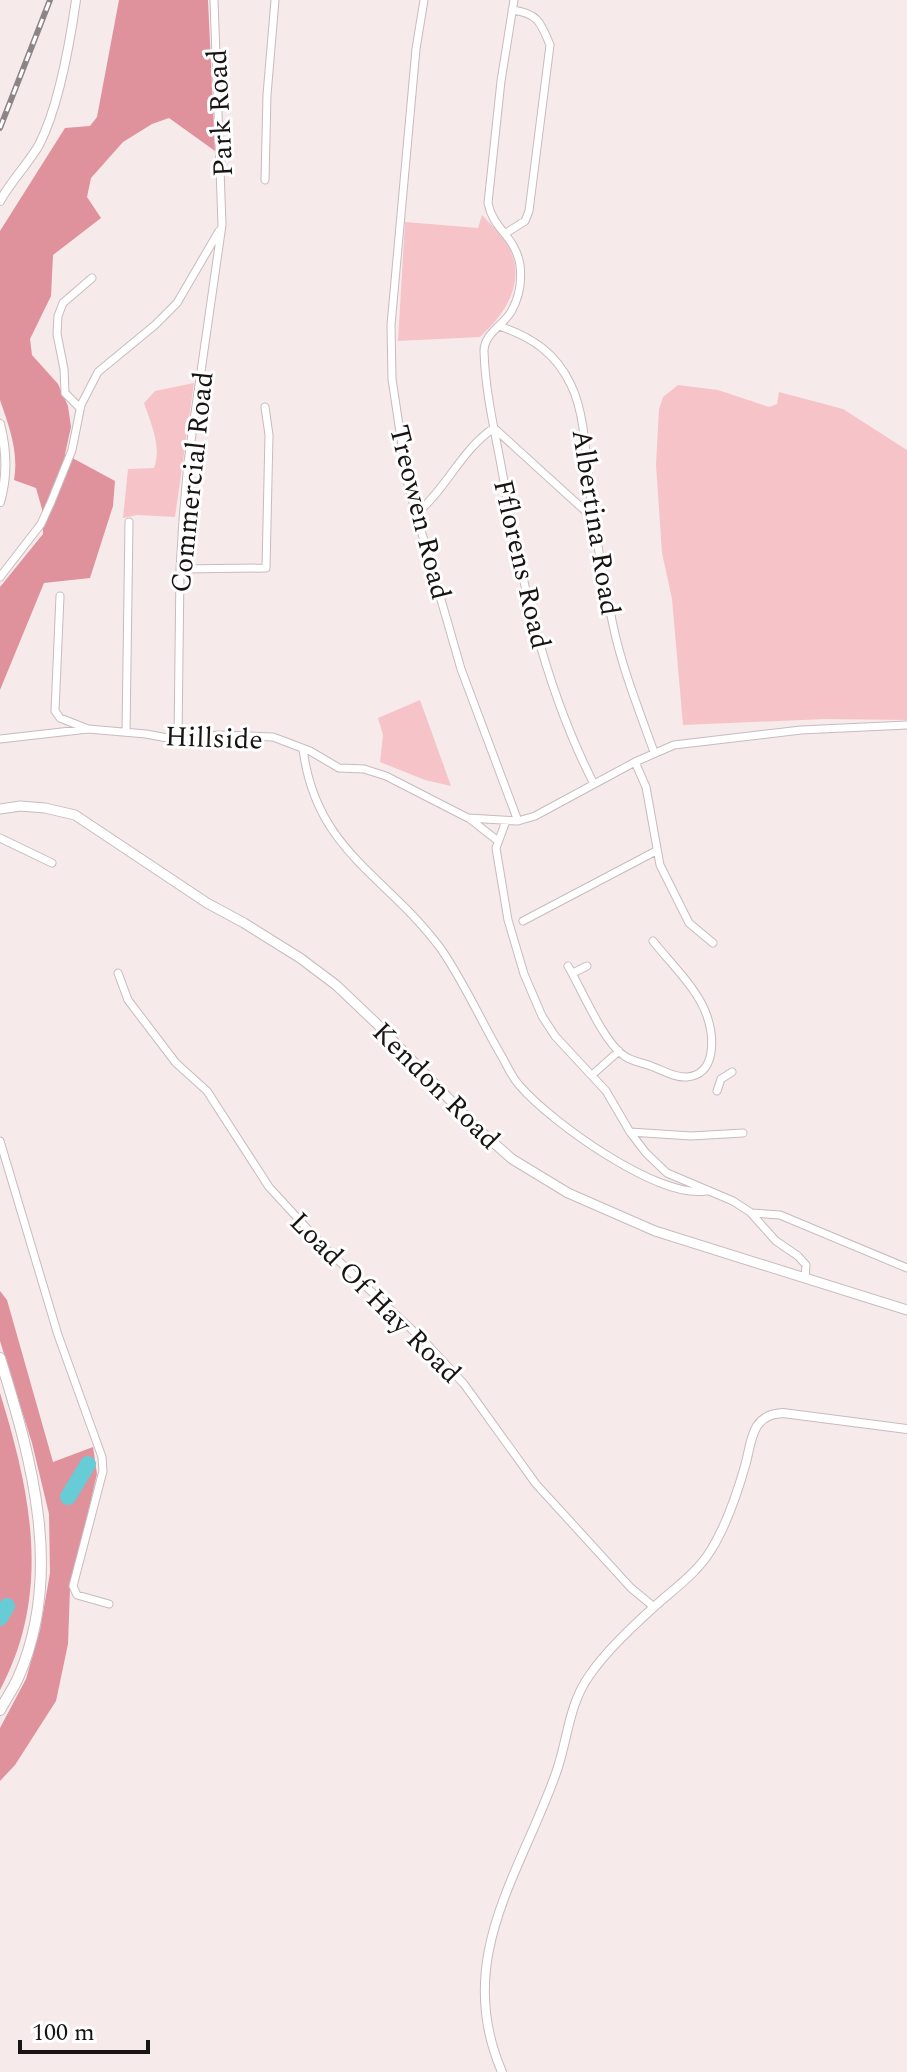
<svg xmlns="http://www.w3.org/2000/svg" width="907" height="2072" font-family="Spectral,serif">
	<style>
		.green { fill: #f6c3c9 }
		.forest { fill: #df919c }
		.lines { fill: none; stroke-linecap: round; stroke-linejoin: round }
		.river { stroke: #67ccd6; stroke-width: 16 }
		.minor-casing { stroke: #c8bbbd; stroke-width: 9 }
		.tertiary-casing { stroke: #c8bbbd; stroke-width: 10 }
		.secondary-casing { stroke: #c8bbbd; stroke-width: 11 }
		.primary-casing { stroke: #c8bbbd; stroke-width: 12 }
		.minor { stroke: #fff; stroke-width: 7 }
		.tertiary { stroke: #fff; stroke-width: 8 }
		.secondary { stroke: #fff; stroke-width: 9 }
		.primary { stroke: #fff; stroke-width: 10 }
		.rail-casing { stroke: #8d8585; stroke-width: 6 }
		.rail { stroke: #fff; stroke-width: 3; stroke-dasharray: 9; stroke-linecap: butt }
		.labels { text-anchor: middle; stroke-width: 6; stroke-linejoin: round; paint-order: stroke }
		.street-label { font-size: 28px; fill: #181414; stroke: #fff }
	</style>
	<rect width="100%" height="100%" fill="#f7eaeb"/>
	<!-- green -->
	<path class="green" d="M482 215C489 223 497 230 503 238 530 274 509 311 480 337L398 341 405 222 478 228Z
		M194 383 175 517 137 515 123 518 128 469 154 468C162 447 151 424 144 403L155 391Z
		M678 385 718 390 769 407 777 404 779 392 843 409 907 450V720L826 719 683 725 672 599 662 553 656 465 659 409 663 397Z
		M420 700 451 786 425 780 380 762 383 735 378 718Z"/>
	<!-- forest -->
	<path class="forest" d="M119 0H208L215 151 169 118 152 124 123 142 91 178 87 197 101 218 53 255 51 296 30 339 32 355 58 384 68 406 71 427 65 454 115 481 113 506 90 578 44 583 0 690V587L43 534 42 509 36 488 14 480C19 452 9 426 0 400V231L65 128 90 126 97 117Z
		M0 1291 7 1300 53 1462 93 1447 97 1474 70 1589 68 1644 56 1701 15 1765 0 1781V1728L26 1679 40 1630 50 1573 49 1514 32 1443 0 1341Z
		M0 1393C31 1493 52 1593 0 1690Z"/>
	<g class="lines">
		<!-- river -->
		<path class="river" d="M68 1497 88 1464
			M0 1618 7 1606"/>
		<defs>
			<path id="minor" d="M424 0 416 49 391 325 392 379 408 485 461 669 518 821
				M514 0 501 81 488 203C493 230 515 235 520 265 522 281 519 298 511 312 503 325 484 334 484 351 485 389 494 428 501 465 520 574 543 685 594 784
				M265 180 267 95 275 0
				M506 233 525 221 529 211 550 45C541 23 538 13 512 10
				M499 326C532 337 556 353 571 385 588 419 586 479 593 517 599 553 605 589 613 625 622 668 639 710 654 752
				M80 408 65 393 64 369 57 334 58 316 63 303 92 278
				M417 513C446 489 462 449 494 428L593 518
				M180 569 266 568 269 435 265 407
				M0 577 41 524 51 502 72 450 81 405 98 372 155 325 177 303 219 231
				M60 596 55 711 60 718 88 729
				M126 732 129 522
				M0 739 88 729 146 734 178 740 219 735 273 737 310 751 339 768 364 769 386 776 468 818 518 821 535 816 635 762 674 745 801 730 907 725
				M178 740 180 569 183 520 188 462 222 225 214 0
				M303 749C316 852 387 875 441 949 464 982 481 1021 501 1055 507 1065 512 1078 520 1086 551 1122 658 1199 706 1191
				M635 762 646 787 660 865 689 923 713 943
				M470 819 498 841
				M506 821 496 848 508 920 524 974 542 1016 555 1036 606 1091 630 1132 646 1153 667 1173 733 1201 750 1212 776 1241 798 1256 806 1265 805 1278
				M0 838 52 863
				M523 921 656 851
				M568 966C581 988 603 1041 623 1055 630 1061 643 1063 651 1066 662 1070 675 1078 687 1077 717 1074 714 1037 707 1016 698 989 671 964 653 941
				M118 973 128 1000 176 1063 207 1091 269 1187 325 1248 426 1343 464 1384 536 1484 631 1588 654 1607
				M573 973 587 966
				M592 1075 619 1051
				M717 1091 721 1079 732 1072
				M630 1132 691 1136 743 1133
				M0 1141 58 1335 102 1457 103 1471 73 1586 77 1595 109 1604
				M752 1213 780 1215 907 1268"/>
			<path id="tertiary" d="M0 201C11 181 28 164 39 145 58 108 70 42 76 0
				M0 424C7 451 8 475 0 502
				M502 2072C453 1959 520 1875 556 1773 568 1740 568 1706 589 1676 606 1651 632 1627 655 1606 675 1588 697 1573 711 1550 726 1526 737 1494 745 1466 749 1453 750 1437 757 1426 764 1416 772 1414 783 1413L907 1429"/>
			<path id="secondary" d="M0 809 20 806 45 808 75 815 207 903 244 923 300 958 336 985 376 1023 478 1129 512 1159 568 1193 655 1231 907 1310"/>
			<path id="primary" d="M0 1358C32 1460 64 1575 18 1678 13 1689 6 1699 0 1710"/>
		</defs>
		<!-- minor casing -->
		<use href="#minor" class="minor-casing"/>
		<!-- tertiary casing -->
		<use href="#tertiary" class="tertiary-casing"/>
		<!-- secondary casing -->
		<use href="#secondary" class="secondary-casing"/>
		<!-- primary casing -->
		<use href="#primary" class="primary-casing"/>
		<!-- minor -->
		<use href="#minor" class="minor"/>
		<!-- tertiary -->
		<use href="#tertiary" class="tertiary"/>
		<!-- secondary -->
		<use href="#secondary" class="secondary"/>
		<!-- primary -->
		<use href="#primary" class="primary"/>
		<defs>
			<path id="rail" d="M0 128 50 0"/>
		</defs>
		<!-- rail casing -->
		<use href="#rail" class="rail-casing"/>
		<!-- rail -->
		<use href="#rail" class="rail"/>
	</g>
	<g class="labels">
		<!-- street labels -->
		<g class="street-label">
			<text transform="translate(219 113) rotate(-93)" y="10">Park Road</text>
			<text transform="translate(191 482) rotate(-84)" y="10">Commercial Road</text>
			<text transform="translate(421 512) rotate(76)" y="10">Treowen Road</text>
			<text transform="translate(597 522) rotate(81)" y="10">Albertina Road</text>
			<text transform="translate(523 564) rotate(77)" y="10">Fflorens Road</text>
			<text transform="translate(214 737) rotate(2)" y="10">Hillside</text>
			<text transform="translate(437 1085) rotate(45)" y="10">Kendon Road</text>
			<text transform="translate(376 1297) rotate(45)" y="10">Load Of Hay Road</text>
		</g>
	</g>
	<!-- scale -->
	<path d="M20 2040v12h128v-12" fill="none" stroke="#181414" stroke-width="4"/>
	<text x="32" y="2040" font-size="24" fill="#181414" stroke="#ffffff" stroke-width="6" paint-order="stroke">100 m</text>
</svg>
